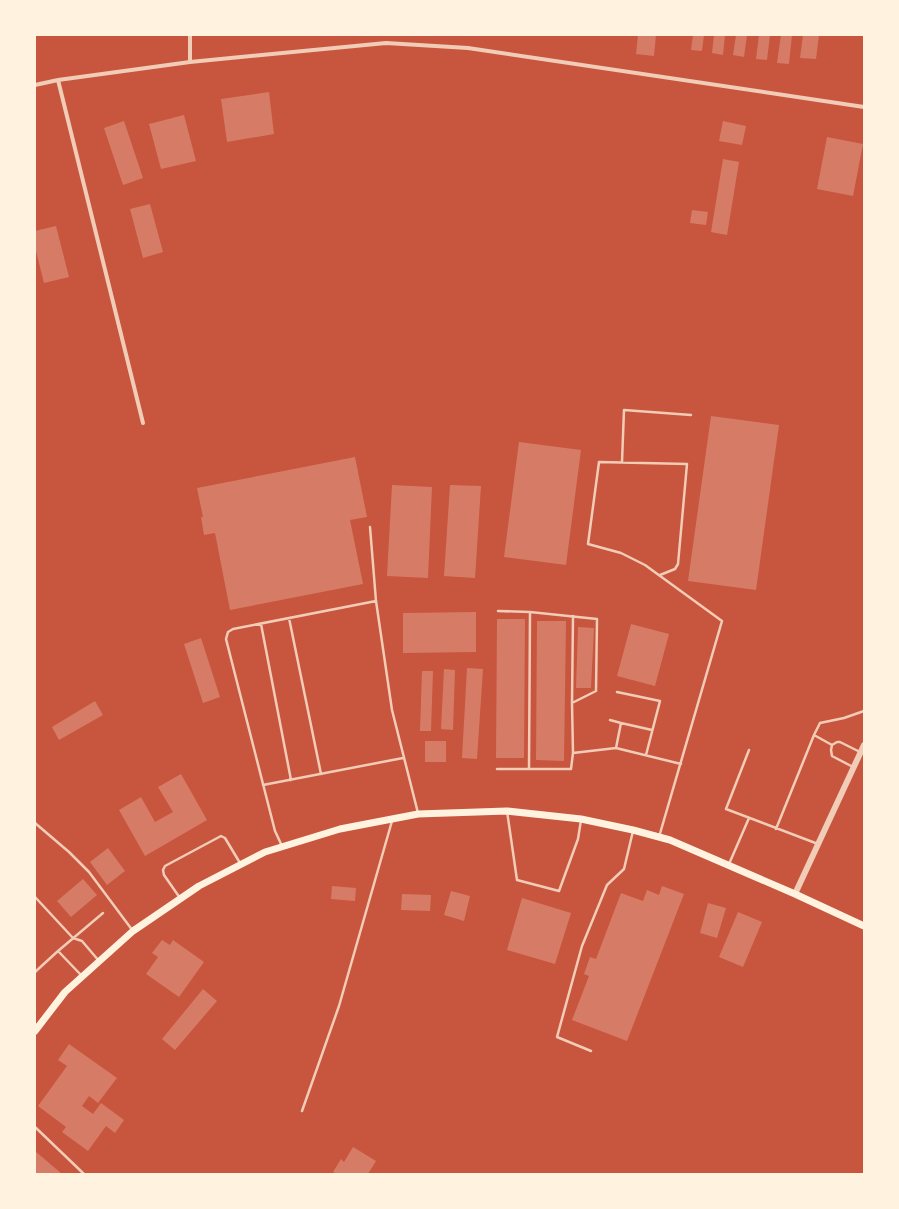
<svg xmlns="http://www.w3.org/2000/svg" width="899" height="1209" font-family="Karla,sans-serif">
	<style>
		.building { fill: #d67c66 }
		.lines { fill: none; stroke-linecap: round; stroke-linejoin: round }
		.service { stroke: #f1ccb7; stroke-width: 2.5 }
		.minor { stroke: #f1ccb7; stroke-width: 4 }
		.tertiary { stroke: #f1ccb7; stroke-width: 6 }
		.secondary { stroke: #fff3e0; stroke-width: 7 }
	</style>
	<rect width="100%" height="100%" fill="#c8553d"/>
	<!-- building -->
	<path class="building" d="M638 35H656L654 56 636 54Z
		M693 35H704L702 51 691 50Z
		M714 35H725L723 55 712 53Z
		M736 35H747L744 57 733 55Z
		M759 35H770L767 60 756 59Z
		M781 35H792L789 64 777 63Z
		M803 35H819L816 59 800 58Z
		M269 92 274 134 227 142 221 99Z
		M184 115 196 161 161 169 149 124Z
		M124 121 143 178 123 185 104 128Z
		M723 121 746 126 742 145 719 141Z
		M827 137 863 144 853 196 817 189Z
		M723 159 739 162 727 235 711 232Z
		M150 204 163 252 143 258 130 209Z
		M692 210 708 212 706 225 690 223Z
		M56 226 69 277 44 283 35 247V231Z
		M711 416 779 425 756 590 688 581Z
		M519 442 581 450 566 565 504 557Z
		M355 457 367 517 350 520 363 584 230 610 215 533 204 535 201 517H203L197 488Z
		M392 485 432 487 428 578 387 576Z
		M450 485 481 486 475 578 444 576Z
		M476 612V652L403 653V613Z
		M497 619H525L524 758H496Z
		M537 621H566L564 761 536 760Z
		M631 624 669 634 655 686 617 676Z
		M578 627 594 628 591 688H576Z
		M201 638 220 697 203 703 184 644Z
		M467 668 483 669 477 759 462 758Z
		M444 669 455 670 453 730 441 729Z
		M422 671H433L431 731H420Z
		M95 701 103 715 59 740 52 727Z
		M425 741H446V762H425Z
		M181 774 207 820 145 856 119 810 141 797 155 822 173 812 158 787Z
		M108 848 125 871 107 885 90 862Z
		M83 879 97 895 71 917 57 901Z
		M332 886 356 888 355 901 331 899Z
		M662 886 684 894 627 1041 572 1020 589 976 584 974 590 957 596 959 621 893 643 901 647 890 659 895Z
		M451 891 470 896 464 921 444 915Z
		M402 894 431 895 430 911 401 910Z
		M522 898 571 913 555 964 507 950Z
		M708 903 726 908 717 938 700 933Z
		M738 912 762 922 743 967 719 957Z
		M162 940 170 945 173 940 204 962 179 997 146 974 158 957 152 953Z
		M203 989 217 1001 175 1050 162 1039Z
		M69 1044 117 1078 98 1103 89 1096 82 1106 93 1114 101 1103 124 1120 115 1133 106 1126 88 1151 62 1132 66 1127 38 1106 67 1066 58 1060Z
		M353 1147 376 1161 368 1174H337L333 1172 341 1159 344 1162Z
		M35 1151 62 1174H35Z"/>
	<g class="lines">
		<!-- service -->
		<path class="service" d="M622 462 624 410 691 415
			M370 527 376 601 392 710 418 813
			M498 611 530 612 529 769
			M530 612 597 619 596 691 572 703 573 753
			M289 618 321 774
			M261 624 291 780
			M617 692 660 701 646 755
			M572 703 573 616
			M610 720 621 723 616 748
			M621 723 652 730
			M814 735 832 745 831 750 832 756 853 767
			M832 745 837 742H840L860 752
			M749 750 726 809 818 844
			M497 769H571L573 753 616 748 681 764
			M263 785 403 758
			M507 811 517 880 559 891 578 839 581 820
			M35 823 69 852 89 872 133 931
			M776 829 814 735 820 723 844 718 864 711
			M659 837 722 621 645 565 621 553 588 544 599 462 687 464 678 564 675 569 660 575
			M282 846 275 831 226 639 228 632 233 629 376 601
			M729 864 749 818
			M35 897 73 938 82 941 99 961
			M180 898 164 875 163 870 165 866 221 836 225 838 240 863
			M58 951 81 975
			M35 972 58 951 103 913
			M591 1051 557 1037 582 946 607 885 624 869 633 831
			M302 1111 339 1006 392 821
			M35 1127 84 1174"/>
		<!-- minor -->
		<path class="minor" d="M190 35V62
			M58 80 143 423
			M35 85 58 80 190 62 386 43 468 48 864 107"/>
		<!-- tertiary -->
		<path class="tertiary" d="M795 894 864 745"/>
		<!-- secondary -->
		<path class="secondary" d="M35 1031 65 992 133 931 199 886 265 852 340 829 418 814 507 811 581 819 633 830 670 840 795 894 864 926"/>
	</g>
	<!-- border -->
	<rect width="899" height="1209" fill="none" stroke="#fff3e0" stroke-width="72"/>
</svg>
